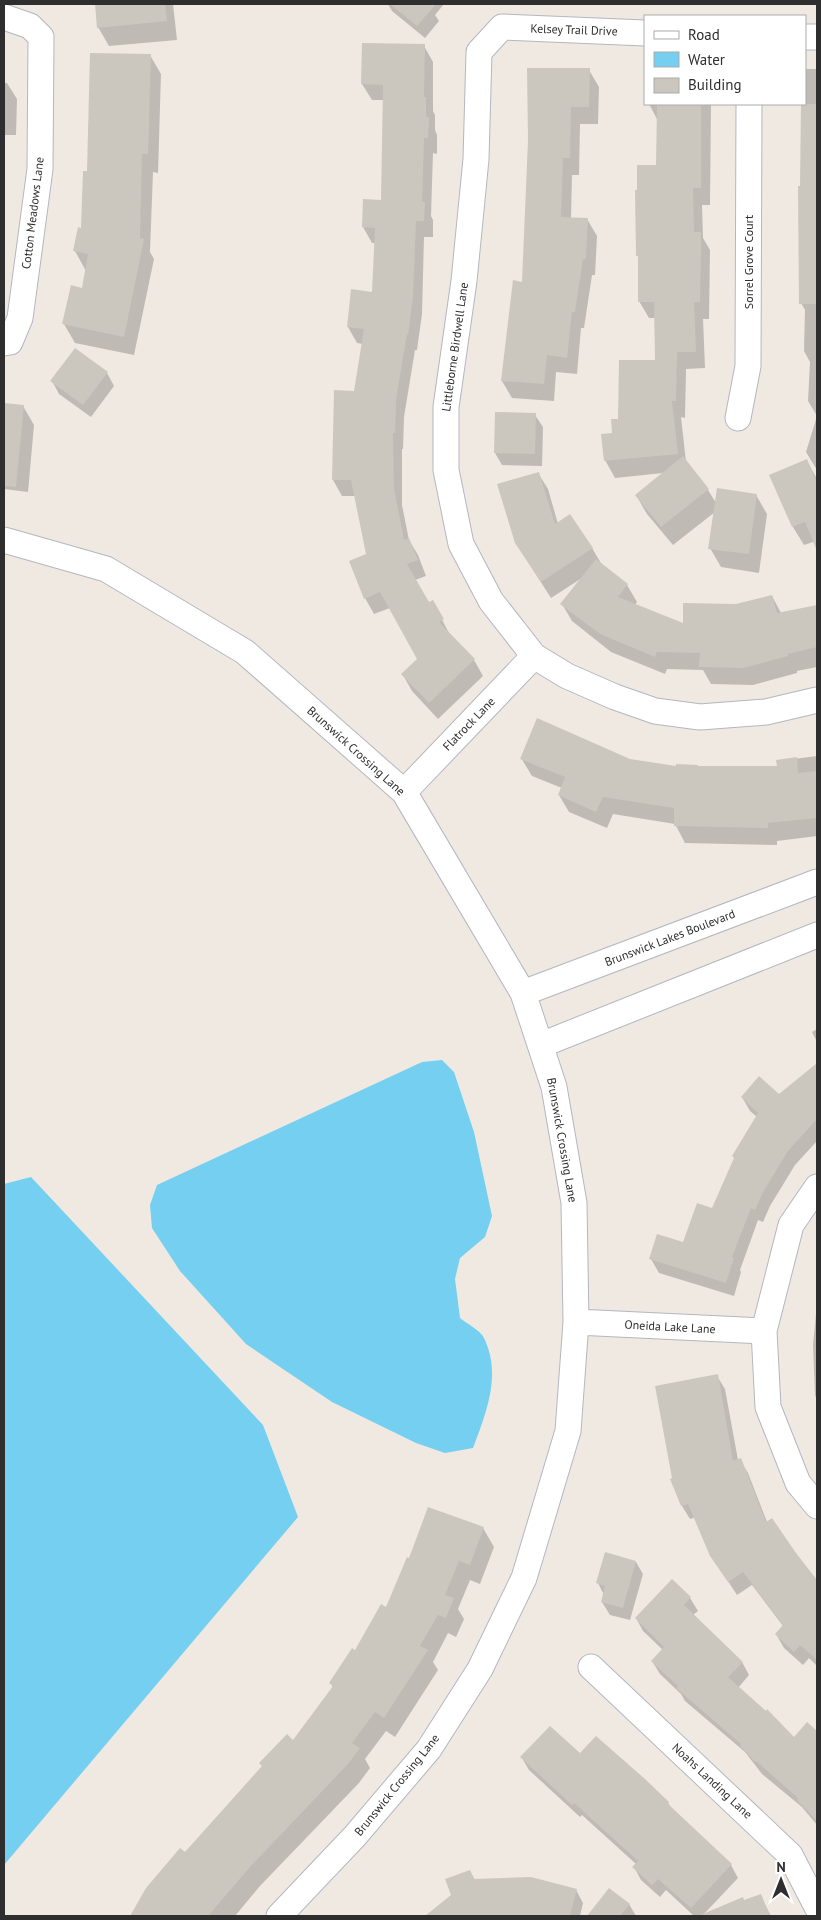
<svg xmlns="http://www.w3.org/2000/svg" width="821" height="1920" font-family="'PT Sans',sans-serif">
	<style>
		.water { fill: #75cff0 }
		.shadow { fill: #0003 }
		.building { fill: #cbc7bf }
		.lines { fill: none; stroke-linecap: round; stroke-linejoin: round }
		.minor-casing { stroke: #b4b7c1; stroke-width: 27 }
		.minor { stroke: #fff; stroke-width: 25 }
		.labels { text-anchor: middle; stroke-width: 4.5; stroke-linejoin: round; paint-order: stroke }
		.street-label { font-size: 12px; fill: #2e2e2e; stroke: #fff }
	</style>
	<rect width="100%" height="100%" fill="#efe9e1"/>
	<!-- water -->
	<path class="water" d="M442 1060 454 1072 474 1132 492 1216 485 1237 460 1258 455 1279 460 1318C467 1324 480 1330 484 1338 502 1375 486 1413 473 1448L445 1453 416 1443 332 1402 246 1344 180 1271 152 1228 150 1205 157 1185 422 1062Z
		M31 1177 263 1425 298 1517 4 1865V1184Z"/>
	<!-- shadow -->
	<path class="shadow" d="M96 4H173L177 40 109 46 98 27Z
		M388 4H444L435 15 439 21 425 38 392 11Z
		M424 46 433 62V111L435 115V130L437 135V154L433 153 431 216 433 220V237H424L422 314 417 350H415L404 417 403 449H402V505L409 540 418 555 426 576 415 580 429 604 433 602 451 637 474 660 483 676 438 719 412 691 403 675 419 659 390 608 374 614 365 598 367 555 355 496H342L333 480 335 392H355L363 344 357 343 348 327 352 291 373 293 375 243H372L363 227 383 201 384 100H372L362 84Z
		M150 55 161 74 158 173 153 172 150 252 154 259 134 355 75 343 64 324 83 289 86 271 75 251 83 229 89 173Z
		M805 69H817V470L806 452 817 416 808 401 810 362 804 351 805 310 801 303V104H805Z
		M589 70 599 87 598 124H580L579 175H572L571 218 587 219 597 236 595 275H592L584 328H581L577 374 556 372 554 401 512 398 502 381 523 283 529 140Z
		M4 83H7L17 99 16 135H4Z
		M649 104H710L711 105 710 205H702L703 238 710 250 709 319H703L705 368 686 369 685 418 681 417 686 462 708 490 716 503 756 495 767 514 759 573 721 567 710 548 715 512 673 545 647 514 636 495 663 473 615 478 605 460 620 420 656 361 655 318H649L639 301 640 259 637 255 638 191 657 166 658 121Z
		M107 373 114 386 91 417 59 394 52 381Z
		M4 404 23 406 34 425 28 492 4 489Z
		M535 415 543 427 542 466 502 465 495 453Z
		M807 461 817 479V543L816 541 804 545 793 527Z
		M538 473 548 489 558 524 592 548 602 565 627 585 637 602 635 605 684 625 736 605 772 596 781 613 817 606V667L797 671V673L753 685 711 684 703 670 667 669 665 674 611 652 572 621 562 604 582 578 551 598 516 543Z
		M817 756V836L777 841V845L685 843 675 824 613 814 607 828 569 812 559 795 562 788 532 776 521 758 630 760 677 768 778 767V761Z
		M817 1029V1042L812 1032Z
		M817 1065V1141L795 1165 770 1206 763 1222 758 1220 740 1270 741 1272 734 1296 659 1273 651 1259 684 1243 712 1210 757 1117 750 1111 742 1097 779 1096Z
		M817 1303V1401L815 1395 813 1345Z
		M717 1376 725 1389 738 1460H740L748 1473 767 1522 817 1582V1666L809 1658 803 1665 784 1648 776 1634 783 1626 752 1585 737 1595 720 1569 696 1517 690 1519 682 1506 672 1480Z
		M483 1528 494 1547 480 1584 470 1580 458 1609 464 1619 456 1637 448 1633 433 1662 438 1670 395 1737 386 1731 365 1759 370 1768 359 1783 260 1886 235 1916H131L147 1889 185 1854 293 1741 333 1688 331 1683 387 1609Z
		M636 1562 643 1574 630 1620 610 1615 602 1602 604 1595 598 1583Z
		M672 1580 690 1598 698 1611 693 1615 742 1662 749 1675 738 1688 794 1739 808 1724 817 1733V1825L802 1807 762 1774 745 1752 685 1701 681 1694 660 1674 652 1661 663 1650 643 1631 636 1618Z
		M580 1755 644 1780 668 1803 673 1811 731 1865 738 1878 703 1915 760 1895 771 1916H694L666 1890 660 1897 641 1880 634 1867 636 1864 582 1815 580 1817 529 1770 522 1758Z
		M470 1871 475 1880 576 1890 583 1903 580 1916H427L452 1895Z
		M609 1890 629 1904 636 1916H589Z"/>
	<!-- building -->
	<path class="building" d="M95 4H165L167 21 97 28Z
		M390 4H436L417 26Z
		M362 43 425 44 424 97H426V117H429L428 138H424L422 202H425L424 221H416L413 297 408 335 407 334 396 400 395 433H393L394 488 404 540 409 538 418 560 407 564 429 602 433 600 444 619 439 622 475 659 429 703 401 674 417 659 380 592 364 599 349 561 366 554 351 480H332L334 390 354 391 364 329 347 327 351 289 372 292 375 228 362 227 363 199 381 200 383 85 361 84Z
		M90 53 151 54 148 154H142L140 238 144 239 124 337 62 324 71 285 82 288 88 254 73 251 78 227 81 228 83 171H87Z
		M527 68H590L589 107H571L570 158H563L561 217 588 218 586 259H583L575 312H572L567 358 547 355 544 384 501 381 513 280 522 282 528 140Z
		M657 104H701V188H693L694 232H701V254L700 302H694L696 352H677L676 401H672L678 454 604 461 601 434 612 433 611 419H618L619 360H655L654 302H638V256H636L635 190H637V165H656Z
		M801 104H817V304H799L798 186H800Z
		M75 348 108 372 83 405 50 381Z
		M4 403 24 405 16 487 4 486Z
		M495 412 536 413 535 454 494 453Z
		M683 456 709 489 661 527 635 495Z
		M807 459 817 483V551L805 522 792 527 769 475Z
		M539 472 555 524 570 514 593 548 541 582 515 543 497 484Z
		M717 488 757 494 749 554 708 549Z
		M596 559 628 584 618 597 683 623V603L736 604 772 595 777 613 817 605V647L788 654V656L743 668 699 667 700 653 657 652 655 657 600 634 560 604Z
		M537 718 630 759 676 766V764L698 765V766H777L776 760 797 757 798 773 817 771V818L768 823V828L674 826V808L603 797 596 812 558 795 565 777 520 759Z
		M817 1063V1119L788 1151 763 1192 755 1210 751 1208 732 1257 734 1258 726 1283 649 1259 657 1234 683 1242 697 1203 712 1208 734 1158 732 1156 758 1113 741 1097 759 1076 779 1094Z
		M718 1374 733 1461 741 1458 766 1522 772 1518 796 1553 817 1580V1660L800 1645 794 1652 775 1634 783 1625 743 1572 728 1582 710 1556 688 1504 681 1506 670 1479 672 1478 655 1386Z
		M428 1507 484 1527 470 1565 459 1561 445 1595 454 1598 446 1618 438 1615 420 1646 428 1650 384 1718 375 1712 352 1743 360 1748 348 1764 250 1867 208 1916H130L146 1888 180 1848 185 1852 262 1766 259 1763 287 1734 293 1740 333 1686 329 1683 352 1648 355 1650 381 1604 386 1607 407 1557 409 1558Z
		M605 1552 636 1561 623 1608 601 1602 605 1586 596 1583Z
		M672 1579 691 1597 684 1605 743 1662 728 1677 766 1711 767 1709 794 1737 807 1722 817 1731V1821L797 1800 798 1798 756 1761 755 1762 740 1746 741 1744 676 1688 678 1686 651 1661 664 1647 635 1618Z
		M550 1726 580 1753 596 1736 645 1779 669 1802 668 1804 732 1864 691 1908 658 1879 652 1885 632 1867 638 1861 574 1803 572 1805 520 1757Z
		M470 1870 474 1879 531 1877 577 1889 570 1916H425L451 1895 445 1879Z
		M609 1888 630 1904 620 1916H587Z
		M761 1894 770 1916H698L743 1897 744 1900Z"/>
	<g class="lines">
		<defs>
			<path id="minor" d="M4 17 30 26 41 37 40 169 20 318 10 342 4 343
				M645 33 502 27 479 52 476 159 464 281 446 407V470L461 544 491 601 534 656 567 676 615 697 655 711 700 717 766 712 817 700
				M805 37H817
				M738 418 748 366 749 104
				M4 540 106 569 245 652 404 792 523 993 554 1087 574 1203 576 1322 568 1431 524 1578 480 1669 429 1749 355 1836 279 1916
				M404 792 534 656
				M523 993 817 882
				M541 1045 817 935
				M817 1187 791 1225 764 1331 768 1407 798 1483 817 1506
				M576 1322 764 1331
				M591 1667 790 1855 817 1907"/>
		</defs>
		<!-- minor casing -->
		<use href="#minor" class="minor-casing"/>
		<!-- minor -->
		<use href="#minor" class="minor"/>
	</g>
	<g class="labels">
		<!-- street labels -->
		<g class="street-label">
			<text transform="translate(574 30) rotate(2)" y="4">Kelsey Trail Drive</text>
			<text transform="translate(33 213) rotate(-83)" y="4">Cotton Meadows Lane</text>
			<text transform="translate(749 262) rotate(-90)" y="4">Sorrel Grove Court</text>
			<text transform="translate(455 347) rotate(-82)" y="4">Littleborne Birdwell Lane</text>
			<text transform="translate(469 724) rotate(-46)" y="4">Flatrock Lane</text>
			<text transform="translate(356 751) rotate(42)" y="4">Brunswick Crossing Lane</text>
			<text transform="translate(670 938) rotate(-21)" y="4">Brunswick Lakes Boulevard</text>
			<text transform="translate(562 1140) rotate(80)" y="4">Brunswick Crossing Lane</text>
			<text transform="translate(670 1327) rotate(3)" y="4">Oneida Lake Lane</text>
			<text transform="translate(712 1781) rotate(43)" y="4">Noahs Landing Lane</text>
			<text transform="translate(397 1785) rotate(-51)" y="4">Brunswick Crossing Lane</text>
		</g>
	</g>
	<!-- border -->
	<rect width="821" height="1920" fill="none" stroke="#2e2e2e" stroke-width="10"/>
	<!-- legend -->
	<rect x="644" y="15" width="162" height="90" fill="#ffffff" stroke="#ababab"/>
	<rect x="654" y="31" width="25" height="8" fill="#ffffff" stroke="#ababab"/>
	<text x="688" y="40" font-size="15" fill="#2e2e2e">Road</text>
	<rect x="654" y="52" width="25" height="15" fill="#75cff0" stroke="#ababab"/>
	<text x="688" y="65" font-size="15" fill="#2e2e2e">Water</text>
	<rect x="654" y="78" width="25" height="15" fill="#cbc7bf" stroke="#ababab"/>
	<text x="688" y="90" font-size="15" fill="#2e2e2e">Building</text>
	<!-- north arrow -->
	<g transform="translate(781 1880)" stroke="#ffffff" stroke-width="4" paint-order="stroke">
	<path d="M0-4L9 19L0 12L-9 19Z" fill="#2e2e2e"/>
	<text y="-8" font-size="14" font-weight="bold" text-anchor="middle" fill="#2e2e2e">N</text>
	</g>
</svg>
